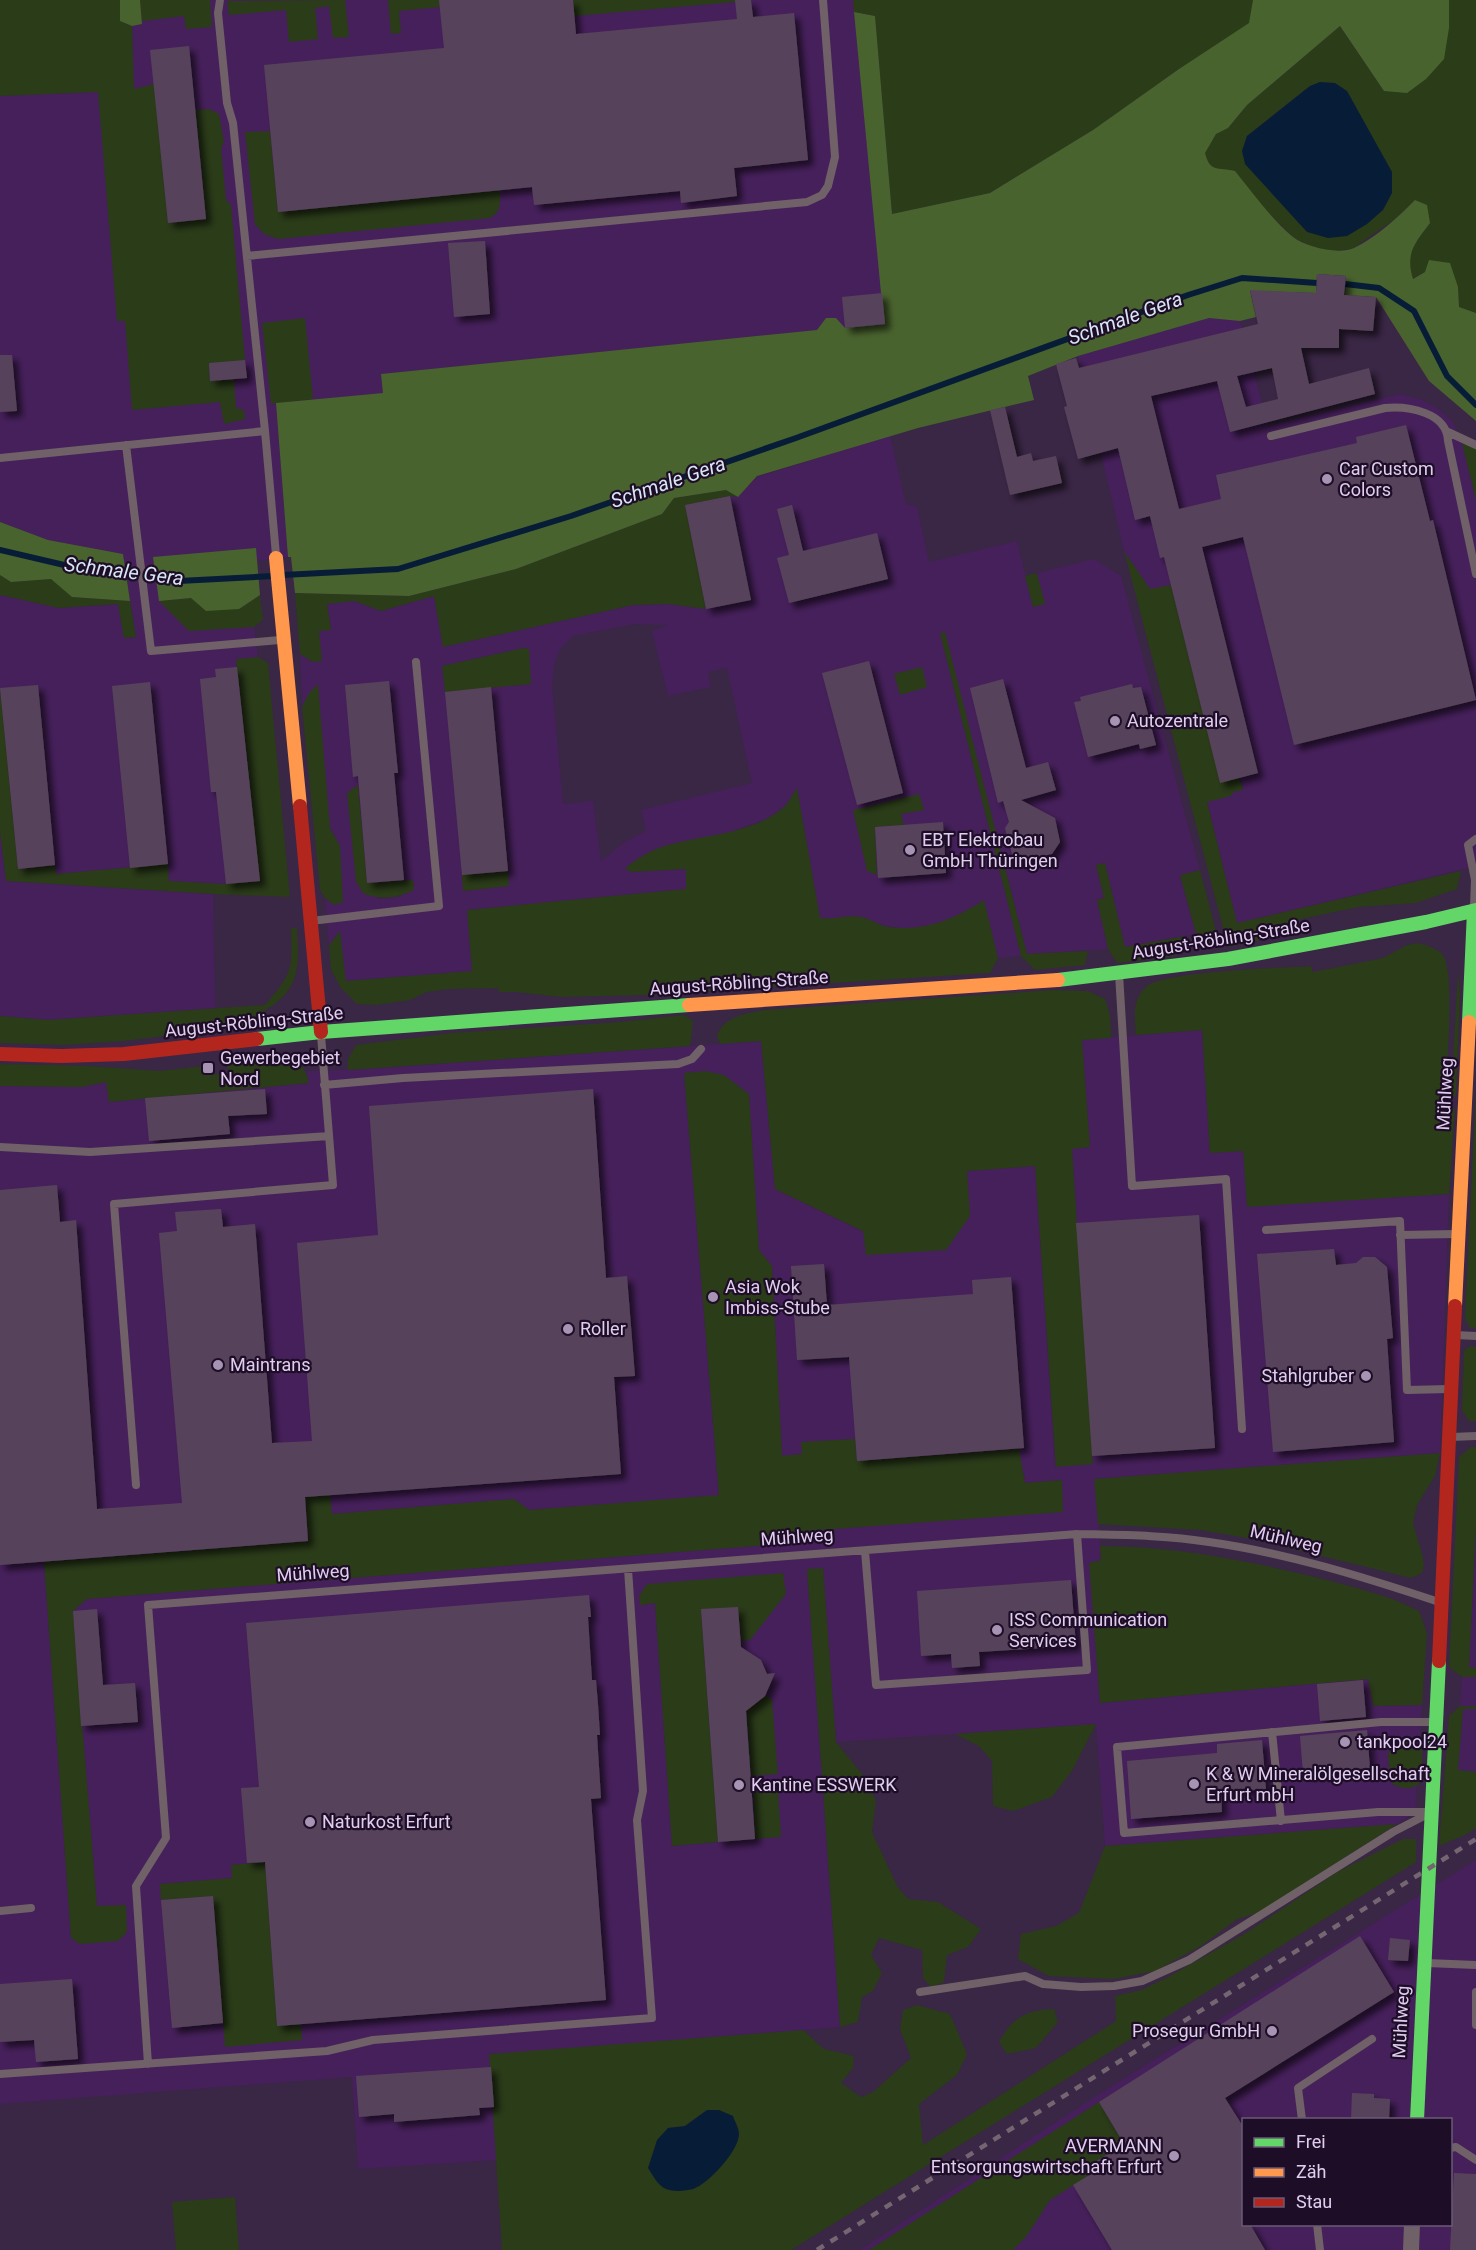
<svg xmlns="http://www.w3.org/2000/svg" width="1476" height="2250" font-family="Roboto,sans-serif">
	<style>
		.built { fill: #46205b; fill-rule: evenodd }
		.green { fill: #2b3c19; fill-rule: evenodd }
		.forest { fill: #49632e }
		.water { fill: #071d37 }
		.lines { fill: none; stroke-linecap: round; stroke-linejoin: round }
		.stream { stroke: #071d37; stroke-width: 6 }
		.building { fill: #57435a; fill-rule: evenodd; filter: url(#shadow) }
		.lane { stroke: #6f6167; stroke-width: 8 }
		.street { stroke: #6f6167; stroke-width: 16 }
		.fast { stroke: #63d668; stroke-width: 14 }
		.slow { stroke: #ff974d; stroke-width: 14 }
		.jam { stroke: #b3261e; stroke-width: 14 }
		.rail { stroke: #736671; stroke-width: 4.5; stroke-dasharray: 8 8; stroke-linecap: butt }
		.poi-dot { fill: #a793b4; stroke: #1d0d26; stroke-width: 2 }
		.labels { text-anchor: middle; stroke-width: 4.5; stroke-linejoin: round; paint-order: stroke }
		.poi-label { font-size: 18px; fill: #e1cdf0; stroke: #1d0d26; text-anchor: start }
		.street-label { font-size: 18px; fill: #e1cdf0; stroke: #1d0d26 }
		.water-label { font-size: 20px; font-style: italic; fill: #d7e5f5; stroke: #1d0d26 }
	</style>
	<defs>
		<filter id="shadow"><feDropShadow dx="5.5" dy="5.5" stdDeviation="3" flood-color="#0009"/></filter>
	</defs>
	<rect width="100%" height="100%" fill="#3a2645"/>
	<!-- built -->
	<path class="built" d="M140 0H853L885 324 845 328 826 318 817 330 382 374 384 393 276 403 288 557 257 561 263 620 254 627 258 657 236 660 260 881 226 884 169 881 168 864 56 874 55 865 18 869 0 688V595L59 608 118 604 124 638 136 637 123 554 48 540 0 522V96L133 90 132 26 142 24Z
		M1209 318 1240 321 1268 426 1400 394 1422 400 1437 408 1452 421 1462 443 1476 500V866L1237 923 1207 801 1231 796 1233 792 1243 789 1240 778 1187 791 1124 551 1078 356Z
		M890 436 906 504 917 507 929 562 1017 541 1033 607 1044 603 1037 573 1094 559 1121 576 1200 870 1180 876 1196 934 1125 947 1105 863 1096 865 1104 898 1097 900 1108 949 1027 954 1005 867 940 633 1021 956 998 958 983 901 963 914 934 925 908 929 885 926 861 917 828 919 820 918 797 789 785 806 767 819 625 868 631 872 686 869V889L467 910 472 971 345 981 339 932 329 945 325 898 334 905 340 846 330 828 302 707 300 654 313 662 319 631 331 629 327 604 354 600 381 611 434 596 443 647 633 605 668 604 706 609 685 505 730 496 738 497 757 477ZM634 624 668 625 652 631 668 696 711 687 708 672 727 668 752 783 641 810 646 831 625 842 601 861 593 801 563 804 552 685 554 665 560 649 573 636ZM524 648 530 684 445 691 442 666ZM358 785 367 883 413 880 414 889 397 898 379 899 356 882ZM508 871 509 886 463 891 462 875Z
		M0 832 6 881 213 894 215 1008 48 1020 0 1016Z
		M1202 1030 1210 1153 1243 1151 1247 1206 1449 1194 1440 1453 1095 1479 1101 1560 1090 1563 1100 1703 1368 1679 1373 1706 1422 1705 1415 1813 1397 1824 1105 1846 1096 1724 836 1742 823 1569H807L840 2027 490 2055 497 2160 358 2169 352 2077 0 2104V1086L82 1087 107 1082 109 1102 308 1083 307 1071 367 1069 761 1041 775 1189 863 1232 970 1216 967 1171 1035 1166 1055 1466 1093 1464 1072 1149 1090 1147 1082 1040ZM684 1073 749 1094 759 1250 772 1266 782 1456 802 1454V1442L855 1439 857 1461 1024 1473 1025 1483 1061 1480 806 1531 805 1542 87 1599 73 1611 97 1907 80 1944 71 1938 44 1562 308 1541 305 1497 331 1514 514 1499 529 1510 719 1496ZM784 1573 741 1640 738 1607 701 1609 718 1842 672 1846 655 1603 640 1605ZM265 1862 277 2026 213 1896 160 1884 232 1878Z
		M1476 1529V1668L1469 1667Z
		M1462 1677H1476V1706H1460Z
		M1463 1708 1476 1709V1772L1458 1770Z
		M1476 1860V2250H860L1096 2096ZM1244 2120H1450V2224H1244Z"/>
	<!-- green -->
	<path class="green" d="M0 0H120V21L132 26 134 89 154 84 168 223 206 219 195 110 209 109 219 114 224 142 221 148 226 200 231 205 245 360 209 364 210 381 234 379 236 408 244 410 245 419 224 424 220 402 132 410 125 321H117L98 92 0 96Z
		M140 0H210L212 27 186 29 184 16 142 21Z
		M345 0 349 37 333 38 329 6 315 8 318 39 289 42 286 10 229 15 227 1Z
		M388 0H439L440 7 399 11 401 33 391 34Z
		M573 0H735V2L574 16Z
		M853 0H1253L1250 23 1179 69 1093 130 990 193 892 214 875 16 854 12Z
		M1449 0H1476V313L1459 308 1458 287 1425 272 1412 279C1405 251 1414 245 1430 223L1415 200 1395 219 1352 249 1331 251 1311 246 1294 238 1224 169H1214L1207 162 1204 153 1216 134 1228 128 1247 105 1340 26 1384 91 1449 28ZM1310 86 1242 151 1247 136Z
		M270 131 278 212 500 190C500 202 502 212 490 218L278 239 264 234 255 224 245 132Z
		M305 318 313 399 271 404 262 323Z
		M1462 443 1476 449V500Z
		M726 490 738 497 730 496 685 505 706 609 668 604 633 605 443 647 434 596 381 611 354 601 327 604 331 630 319 631 322 661 313 662 300 654 295 593 409 596 516 569 662 514 674 498Z
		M1124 551 1150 589 1171 585 1220 782 1239 778 1243 790 1233 792 1231 796 1207 802 1237 923 1461 871 1457 889 1416 903 1359 907 1301 919 1265 939 1228 947Z
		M1037 573 1045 604 1033 607 1025 576Z
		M0 575 11 582 52 579 73 597 130 601 136 637 124 638 118 604 59 608 0 595Z
		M260 595 263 620 254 627 189 631 159 601 191 598 239 609Z
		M945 632 1027 954 1088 951 1085 965 1035 970 1021 956 940 633Z
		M524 648 529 649 531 684 445 692 442 666Z
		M258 657 268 663 290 897 213 894 6 881 0 832V688L18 869 55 865 56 874 168 864 169 881 226 884 259 881 236 659Z
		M922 667 927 687 900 695 894 674Z
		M318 684 330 828 340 846 343 902 334 905 325 898 320 890 302 707 309 693Z
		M358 785 367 883 413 880 414 890C396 898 384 900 364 894L356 882 347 793Z
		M797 788 820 918C834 920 848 914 862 917 871 919 878 925 888 927 923 932 955 919 984 900L998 958 990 973 645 995 562 997 515 992H499L498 988 449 989 427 992 410 1000 377 1005 357 1004 341 988 331 970 329 945 340 931 346 981 472 971 467 910 686 889V869L631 872 625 868C637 859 650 850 665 846 703 834 752 835 784 807 789 802 793 794 797 788Z
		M919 794 924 810 901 814 904 825 875 827 877 875 867 871 853 810Z
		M1105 863 1125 947 1185 936 1184 945 1174 956 1117 963 1108 949 1097 900 1104 898 1096 865Z
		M1200 870 1220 947 1206 943 1196 934 1180 875Z
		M508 871 509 886 463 891 462 875Z
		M291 928H297C300 973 299 994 255 1016L253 1025 124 1041 64 1045 0 1043V1016L48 1020 265 1005C293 972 292 970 291 928Z
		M1418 943C1426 945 1437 948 1443 955 1456 972 1446 1082 1444 1108L1455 1109 1449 1194 1247 1207 1243 1151 1210 1153 1202 1030 1136 1035C1135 1017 1131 1001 1146 987 1162 971 1283 968 1311 966L1313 972 1383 958 1407 945Z
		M1458 970 1460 994 1456 1096H1451Z
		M1054 990 1088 991 1105 999 1110 1015 1111 1038 1082 1040 1090 1147 1072 1149 1093 1464 1056 1467 1035 1166 967 1171 970 1216 946 1250 866 1255 863 1231 775 1189 761 1041 720 1044 717 1035C725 1016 745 1014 764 1010Z
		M684 1015 693 1021 690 1046 348 1070V1059L356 1045 452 1033 620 1022Z
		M287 1056C300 1063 306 1068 309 1083L109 1102 106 1082 82 1087 0 1086V1064L89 1066 159 1071 205 1066 207 1075 228 1073 227 1063Z
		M705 1071 724 1075 749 1094 759 1250 772 1266 782 1456 802 1454 801 1442 855 1439 857 1461 1019 1449 1025 1483 1062 1480 1063 1512 807 1531 805 1542 87 1599 73 1611 97 1906 126 1905 127 1932 118 1941 80 1944 71 1938 44 1562 308 1541 305 1497 330 1495 332 1514 514 1499 529 1510 719 1495 684 1073Z
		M1476 1087V1328H1470L1465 1318Z
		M1470 1346 1476 1347V1421H1469L1462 1410 1464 1351Z
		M1471 1447H1476V1529L1469 1667 1476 1668V1677H1462L1449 1667 1459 1457Z
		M1440 1453 1435 1476 1417 1505 1413 1523 1422 1554 1424 1564 1422 1573 1411 1578 1253 1539 1200 1530 1098 1524 1094 1479Z
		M1100 1546C1176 1546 1250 1561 1323 1579 1356 1588 1389 1595 1419 1611L1427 1633 1422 1705 1373 1706 1368 1679 1100 1703 1089 1563 1101 1560Z
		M823 1568 836 1742 866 1779 876 1801 872 1832 897 1886 908 1899 938 1902 981 1929 968 1947 947 1955 944 1982 931 1987 923 1978 922 1950 879 1938 871 1955 882 1973 873 1991 862 1997 858 2022 840 2027 807 1569Z
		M783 1573 786 1594 750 1640 741 1641 738 1607 701 1610 718 1842 672 1846 655 1603 640 1605 639 1596 647 1584Z
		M765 1696 772 1699 778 1774 751 1776 746 1707 753 1706Z
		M1460 1706H1476V1709H1463L1458 1770 1476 1772V1828L1465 1835 1439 1846 1449 1716Z
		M1096 1724 1072 1771 1052 1797 1013 1811 993 1806 992 1761 979 1746 955 1734Z
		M1400 1741H1412L1422 1747V1777L1418 1785C1408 1790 1401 1789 1391 1783L1388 1755 1392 1745Z
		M778 1790 781 1837 755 1839 753 1792Z
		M1397 1824 1258 1913 1237 1919 1201 1946 1155 1971 1114 1979 1049 1976 1018 1959 1021 1934 1056 1926 1079 1913 1105 1846Z
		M1403 1839H1416V1862L791 2250H502L489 2054 803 2030 824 2049 854 2056 853 2068 841 2083 861 2097 873 2092 911 2058 900 2029 903 2010 917 2005 950 2014 967 2054 957 2075 919 2104 923 2145 1116 2021 1115 1996 1141 1990 1168 1977 1246 1933 1339 1871ZM707 2110 695 2189 668 2128 685 2126Z
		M265 1862 277 2026 301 2024 302 2040 225 2047 213 1896 161 1900 160 1884 232 1878 231 1865Z
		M1054 2009 1058 2022 1036 2048 1007 2054 999 2042C1013 2017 1026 2010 1054 2009Z
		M1099 2102 1124 2144 1087 2167 1091 2174 1050 2200 1026 2237 1013 2250H869Z
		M235 2197 239 2250H176L172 2202Z"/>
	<!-- forest -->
	<path class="forest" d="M120 0H140L142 24 132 26 120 21Z
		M1253 0H1449V28L1444 59 1426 79 1407 93 1384 91 1340 26 1247 105 1228 128 1216 134 1205 153C1210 173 1218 167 1235 171 1253 193 1271 219 1293 237 1306 247 1338 255 1354 248 1377 237 1398 217 1415 200L1427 205 1430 223C1415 243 1405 253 1413 279L1425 272 1429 260 1450 263 1458 287 1459 307 1476 313V421L1429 381 1376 297 1345 295 1346 276 1317 274 1316 293 1250 291 1256 317 1240 321 1209 318 1078 356 1028 376 1034 400 918 428 757 476 738 497 726 490 674 498 662 514 516 569 409 596 295 593 291 557H288L276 403 383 393 381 374 817 330 826 318H836L845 328 884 324 854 12 875 16 892 214 990 193 1093 130 1179 69 1249 23Z
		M0 522 48 540 123 554 130 601 72 597 51 579 11 582 0 575Z
		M256 548 260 595 239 609 206 611 191 598 159 601 153 557Z"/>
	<!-- water -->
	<path class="water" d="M1320 82 1335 83 1347 91 1392 172V193L1383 210 1367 224 1347 236 1328 238 1307 232 1245 164 1242 151 1247 136 1310 86Z
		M707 2110H719L733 2116C735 2122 739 2128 739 2134 739 2151 708 2184 693 2189 686 2191 673 2192 666 2189 657 2185 653 2175 648 2168L657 2140 668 2128 685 2126Z"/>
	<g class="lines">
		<!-- stream -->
		<path class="stream" d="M1345 284 1379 288 1414 311 1447 376 1476 405
			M0 550 94 572 179 581 273 576
			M283 575 398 569 571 516 796 438 1188 295 1242 278 1317 283"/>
	</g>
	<!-- building -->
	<path class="building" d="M439 0H573L576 34 737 19 735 0H751L753 17 794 13 808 160 734 168 737 196 681 203 680 191 534 205 532 187 278 212 264 65 444 48Z
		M189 46 206 219 168 223 150 50Z
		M485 241 490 314 454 317 448 243Z
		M1317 274 1346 276 1344 295 1376 297 1373 331 1339 329V348H1301L1309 384 1369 368 1375 394 1230 432 1217 381 1151 396 1179 509 1221 499 1216 475 1357 443 1356 437 1406 425 1430 521 1433 520 1476 700 1294 745 1243 537 1202 547 1258 773 1220 783 1164 557 1160 558 1150 516 1135 520 1118 448 1078 459 1064 407 1067 406 1056 364 1076 358 1079 368 1258 324 1250 290 1316 293ZM1272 368 1278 399 1246 407 1237 376Z
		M882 293 885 324 845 328 842 297Z
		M0 355H12L17 411 0 412Z
		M245 360 247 378 210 381 209 363Z
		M1005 407 1017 457 1031 453 1033 461 1056 456 1062 483 1010 495 990 410Z
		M730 496 751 600 706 609 685 505Z
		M792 505 803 551 877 533 888 579 789 603 777 558 789 555 777 509Z
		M869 661 903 793 857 805 822 673Z
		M237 667 260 881 226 884 216 792H211L200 679 216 677 215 669Z
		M1003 679 1026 768 1048 762 1056 790 1021 800 1055 818 1060 842 1052 854 1021 861 1012 854 1005 828 1009 822 1003 801 998 803 970 688Z
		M389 681 398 773H394L404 880 367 883 358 776 353 777 345 685Z
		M150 682 168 864 130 868 112 686Z
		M1132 684 1133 688 1141 687 1156 745 1140 749 1139 744 1088 757 1074 702 1081 701 1080 697Z
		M38 685 55 865 18 869 0 688Z
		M491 687 508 871 462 875 445 692Z
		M943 822 946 873 878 878 875 827Z
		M265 1089 267 1114 228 1116 230 1134 149 1141 145 1098Z
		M593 1089 606 1278 627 1276 635 1376 614 1377 621 1474 305 1497 308 1541 0 1565V1190L57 1185 60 1222 76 1220 97 1509 182 1503 159 1233 177 1231 175 1212 221 1209 223 1227 255 1224 272 1443 312 1441 297 1243 378 1235 369 1106Z
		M1199 1215 1215 1448 1092 1456 1076 1223Z
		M1334 1249 1336 1265 1356 1263 1363 1257H1375L1387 1267 1393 1338 1387 1339 1394 1442 1273 1452 1257 1254Z
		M824 1264 827 1305 973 1294 972 1280 1011 1277 1024 1448 857 1461 849 1357 797 1360 791 1266Z
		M1071 1580 1076 1646 979 1652 980 1666 952 1668 951 1654 921 1656 917 1591Z
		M589 1595 591 1617H588L592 1680H596L598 1704 600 1735H597L601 1798 591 1799 606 2000 277 2026 265 1862 247 1863 241 1788 259 1787 246 1623Z
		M738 1607 741 1647 761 1660 767 1674 775 1673 765 1696 746 1711 755 1839 718 1842 701 1609Z
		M97 1609 103 1685 135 1683 138 1722 81 1726 73 1611Z
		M1363 1680 1366 1717 1320 1721 1317 1684Z
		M1367 1730 1370 1768 1303 1773 1300 1736Z
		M1262 1740 1266 1789 1221 1793 1222 1812 1131 1819 1127 1761 1217 1753V1744Z
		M213 1896 223 2023 172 2028 161 1900Z
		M1360 1936 1394 1992 1225 2098 1244 2128V2224H1250L1265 2250H1112L1073 2185 1091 2174 1087 2167 1124 2144 1099 2102Z
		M1390 1938 1410 1940 1408 1961 1388 1960Z
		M72 1979 78 2059 36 2062 34 2040 0 2042V1984Z
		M491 2067 494 2107 479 2108 480 2115 394 2122V2114L359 2117 356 2076Z
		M1352 2093 1374 2094V2098L1390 2099 1389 2120H1351Z
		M1454 2173 1476 2174V2250H1450Z"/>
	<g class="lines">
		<!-- lane -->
		<path class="lane" d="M220 0 218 13 227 103 233 123 265 431 276 555
			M247 256 807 202 822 195 828 186 835 157 823 0
			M1448 432 1476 445
			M1271 436 1385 408C1408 406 1447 412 1448 441L1476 574
			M126 445 151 651 280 640
			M0 458 265 431
			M1474 907 1475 880 1468 845 1476 839
			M311 921 439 906 416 662
			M1119 974 1132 1186 1226 1179 1242 1429
			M324 1085 403 1078 678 1064 692 1059 701 1049
			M0 1147 90 1152 329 1136
			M1266 1230 1400 1221 1407 1390 1449 1389
			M1400 1235 1456 1234
			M1455 1335 1476 1336
			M1451 1437 1476 1436
			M136 1485 114 1204 333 1185 321 1035
			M865 1551 876 1685 1087 1670 1077 1534
			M1272 1732 1281 1821
			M1430 1812H1378L1124 1833 1117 1747 1381 1722H1434
			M0 1911 31 1908
			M1427 1963 1476 1965
			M920 1992 1025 1976 1043 1984 1081 1987 1114 1986 1142 1981 1189 1960 1393 1832 1428 1814
			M1476 1992V2025
			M148 2064 136 1886 166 1838 148 1605 1077 1534C1121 1535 1165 1535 1209 1542 1287 1553 1364 1577 1439 1602
			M0 2074 327 2051 373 2040 652 2018 637 1820 643 1791 628 1569
			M1302 2120 1298 2088 1372 2039
			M1450 2148 1456 2147 1476 2160
			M1317 2224 1320 2250"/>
		<!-- street -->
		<path class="street" d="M1411 2250 1412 2224"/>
		<!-- fast -->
		<path class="fast" d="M1058 980 1228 959 1426 922 1476 910
			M1469 1022 1474 911
			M257 1039 321 1032 689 1005
			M1417 2120 1439 1661"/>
		<!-- slow -->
		<path class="slow" d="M276 558 300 806
			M689 1005 1058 980
			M1455 1306 1469 1022"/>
		<!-- jam -->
		<path class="jam" d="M300 806 321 1032
			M0 1054 61 1056 124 1054 257 1039
			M1439 1661 1455 1306"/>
		<!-- rail -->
		<path class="rail" d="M817 2250 1476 1839"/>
	</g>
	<!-- markers -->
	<g class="poi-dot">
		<circle cx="1327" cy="479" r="6"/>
		<circle cx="1115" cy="721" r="6"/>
		<circle cx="910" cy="850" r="6"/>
		<rect x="202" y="1062" width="12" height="12" rx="3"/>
		<circle cx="713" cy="1297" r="6"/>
		<circle cx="568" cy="1329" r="6"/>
		<circle cx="218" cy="1365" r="6"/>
		<circle cx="1366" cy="1376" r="6"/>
		<circle cx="997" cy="1630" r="6"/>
		<circle cx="1345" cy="1742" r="6"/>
		<circle cx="1194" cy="1784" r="6"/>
		<circle cx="739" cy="1785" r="6"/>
		<circle cx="310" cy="1822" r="6"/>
		<circle cx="1272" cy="2031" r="6"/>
		<circle cx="1174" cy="2156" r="6"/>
	</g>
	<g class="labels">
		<!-- poi labels -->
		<g class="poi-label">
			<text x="1339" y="475">Car Custom<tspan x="1339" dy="21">Colors</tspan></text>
			<text x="1127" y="727">Autozentrale</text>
			<text x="922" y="846">EBT Elektrobau<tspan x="922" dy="21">GmbH Thüringen</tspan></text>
			<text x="220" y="1064">Gewerbegebiet<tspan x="220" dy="21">Nord</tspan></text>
			<text x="725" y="1293">Asia Wok<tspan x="725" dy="21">Imbiss-Stube</tspan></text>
			<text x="580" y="1335">Roller</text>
			<text x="230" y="1371">Maintrans</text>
			<text x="1354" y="1382" text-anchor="end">Stahlgruber</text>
			<text x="1009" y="1626">ISS Communication<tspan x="1009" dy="21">Services</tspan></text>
			<text x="1357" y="1748">tankpool24</text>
			<text x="1206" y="1780">K &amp; W Mineralölgesellschaft<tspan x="1206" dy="21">Erfurt mbH</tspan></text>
			<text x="751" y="1791">Kantine ESSWERK</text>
			<text x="322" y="1828">Naturkost Erfurt</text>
			<text x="1260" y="2037" text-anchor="end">Prosegur GmbH</text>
			<text x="1162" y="2152" text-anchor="end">AVERMANN<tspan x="1162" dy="21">Entsorgungswirtschaft Erfurt</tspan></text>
		</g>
		<!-- street labels -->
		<g class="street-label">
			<text transform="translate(1221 939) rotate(-9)" y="6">August-Röbling-Straße</text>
			<text transform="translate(739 983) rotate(-4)" y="6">August-Röbling-Straße</text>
			<text transform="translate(254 1022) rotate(-6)" y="6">August-Röbling-Straße</text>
			<text transform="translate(1445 1094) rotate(-87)" y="6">Mühlweg</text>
			<text transform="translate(797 1537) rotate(-4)" y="6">Mühlweg</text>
			<text transform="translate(1286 1539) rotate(13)" y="6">Mühlweg</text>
			<text transform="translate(313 1573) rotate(-4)" y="6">Mühlweg</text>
			<text transform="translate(1401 2022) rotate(-87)" y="6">Mühlweg</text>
		</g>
		<!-- water labels -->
		<g class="water-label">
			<text transform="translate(1125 318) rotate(-20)" y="7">Schmale Gera</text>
			<text transform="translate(668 482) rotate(-19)" y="7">Schmale Gera</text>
			<text transform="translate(124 571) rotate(7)" y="7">Schmale Gera</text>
		</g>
	</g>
	<!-- legend -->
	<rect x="1242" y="2118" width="210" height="108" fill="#1d0d26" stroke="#6b5a77" stroke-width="1.5"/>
	<rect x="1254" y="2138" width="30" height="9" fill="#63d668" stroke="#6b5a77" stroke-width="1.5"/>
	<text x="1296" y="2148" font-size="18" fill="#e1cdf0">Frei</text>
	<rect x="1254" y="2168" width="30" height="9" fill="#ff974d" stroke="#6b5a77" stroke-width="1.5"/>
	<text x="1296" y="2178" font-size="18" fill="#e1cdf0">Zäh</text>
	<rect x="1254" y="2198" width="30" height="9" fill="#b3261e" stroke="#6b5a77" stroke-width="1.5"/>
	<text x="1296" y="2208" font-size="18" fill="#e1cdf0">Stau</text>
</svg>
